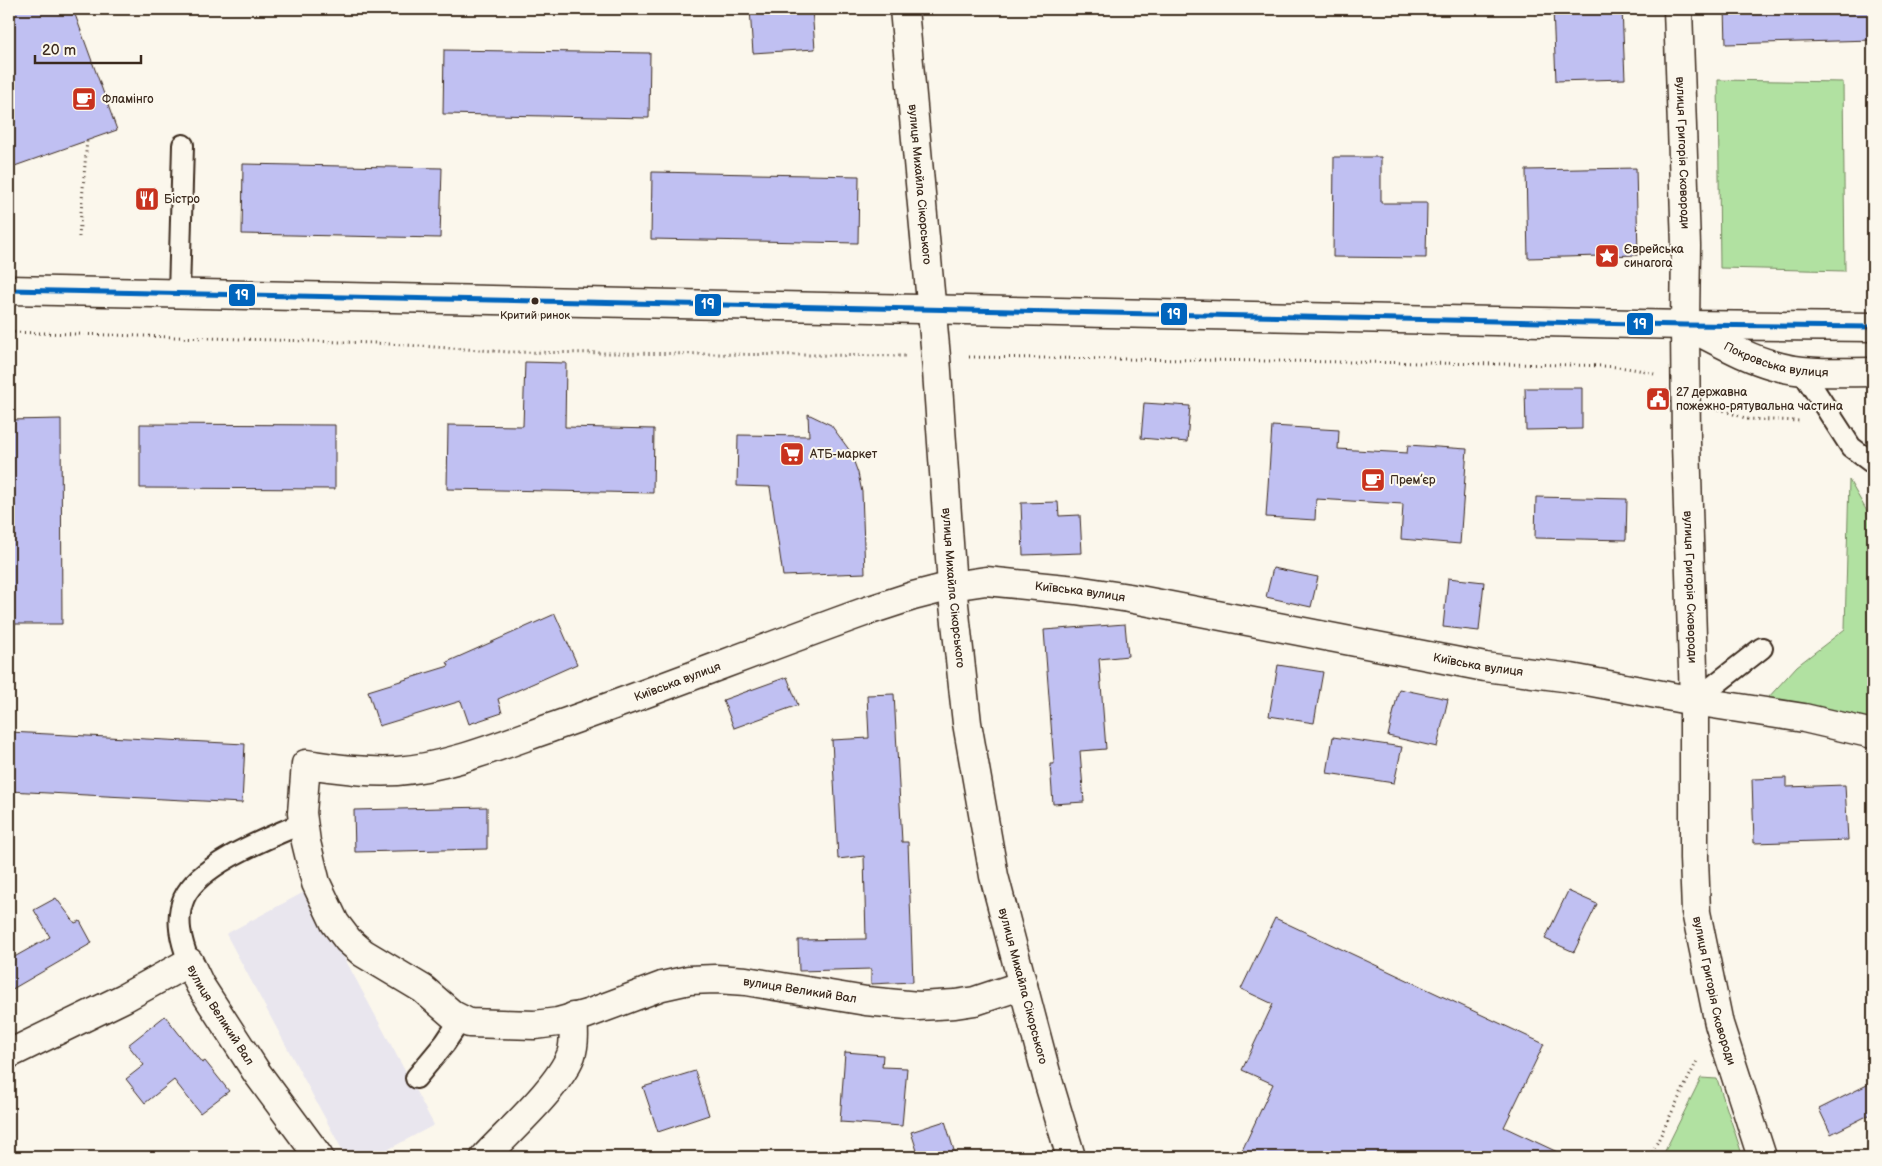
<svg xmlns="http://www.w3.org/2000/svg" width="1882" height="1166" font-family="'Balsamiq Sans',sans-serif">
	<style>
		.built { fill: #e9e6ee }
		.green { fill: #b1e1a1; stroke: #768660 }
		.building { fill: #c0c0f2; stroke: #3b2a1e }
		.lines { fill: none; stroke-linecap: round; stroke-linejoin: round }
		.lane-casing { stroke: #3b2a1e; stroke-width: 24 }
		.street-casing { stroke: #3b2a1e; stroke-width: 31 }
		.secondary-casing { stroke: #3b2a1e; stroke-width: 31 }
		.path { stroke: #3b2a1e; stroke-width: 3; stroke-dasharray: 1 4; stroke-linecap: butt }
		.lane { stroke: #fbf7ec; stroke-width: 20 }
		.street { stroke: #fbf7ec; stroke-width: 28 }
		.secondary { stroke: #fbf7ec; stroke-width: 28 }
		.bus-1-casing { stroke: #fbf7ec; stroke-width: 9 }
		.bus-1 { stroke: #0065bd; stroke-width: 5 }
		.bus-dot { fill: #3b2a1e; stroke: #fbf7ec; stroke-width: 2 }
		.labels { text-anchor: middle; stroke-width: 4; stroke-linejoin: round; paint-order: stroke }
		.bus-label { font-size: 11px; fill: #3b2a1e; stroke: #fbf7ec }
		.poi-label { font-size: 12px; fill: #3b2a1e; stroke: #fbf7ec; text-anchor: start }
		.street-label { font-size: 12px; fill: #3b2a1e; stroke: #fbf7ec }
		.line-badge { stroke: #fbf7ec; stroke-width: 2 }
		.badge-label { font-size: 14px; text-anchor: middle; font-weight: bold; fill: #fff }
	</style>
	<rect width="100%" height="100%" fill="#fbf7ec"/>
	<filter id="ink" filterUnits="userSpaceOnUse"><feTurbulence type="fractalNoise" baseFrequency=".02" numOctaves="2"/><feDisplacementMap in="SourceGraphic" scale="10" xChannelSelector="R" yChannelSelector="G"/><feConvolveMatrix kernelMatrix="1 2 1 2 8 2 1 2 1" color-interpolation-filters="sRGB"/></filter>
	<g filter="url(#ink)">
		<!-- built -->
		<path class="built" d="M308 890 434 1125 374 1157H346L226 934Z"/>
		<!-- green -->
		<path class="green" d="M1718 80 1843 82 1845 271 1720 268Z
			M1849 480 1872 520 1873 726 1767 699 1797 666 1845 629Z
			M1701 1078 1717 1079 1743 1157H1662Z"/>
		<!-- building -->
		<path class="building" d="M9 9H73L117 130 9 168Z
			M750 9H812L815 49 753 53Z
			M1553 9H1622L1625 79 1556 81Z
			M1725 9H1873V40L1726 44Z
			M444 50 650 53 649 118 443 114Z
			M1334 157H1381V203H1427L1426 258 1333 257Z
			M243 164 442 168 440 238 242 234Z
			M1636 168 1638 255 1528 258 1526 170Z
			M652 172 859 176 858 243 651 239Z
			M525 362 566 363 565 427 654 429 653 493 447 489 448 425 523 426Z
			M1525 388H1582V429L1526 430Z
			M1144 403 1190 406 1187 442 1141 438Z
			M808 414 831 425 850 451 858 473 862 492 865 573 783 576 770 487 737 486 738 435 809 436Z
			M61 419 62 624H9V420Z
			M140 424 335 425V489L140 488Z
			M1272 426 1339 430 1338 449 1407 453 1408 445 1467 449 1460 544 1401 539 1403 504 1316 499 1315 520 1266 517Z
			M1536 497 1627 499 1626 540 1535 538Z
			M1058 502 1059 516 1080 515 1082 553 1023 555 1021 503Z
			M1273 568 1318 577 1311 607 1266 597Z
			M1448 578 1484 582 1479 631 1443 627Z
			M555 614 577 664 498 699 502 713 469 724 461 701 379 726 368 691 449 666 447 662Z
			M1125 624 1128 656 1099 659 1106 749 1080 751 1084 802 1053 804 1050 764H1054L1044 630Z
			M1278 665 1323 672 1314 723 1269 716Z
			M787 677 798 705 734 728 723 700Z
			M1399 689 1448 699 1437 747 1388 736Z
			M894 694 902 842H908L913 982 871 984V969L799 971 798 940 866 939 864 856 838 859 832 740 869 738 867 695Z
			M9 732 245 744 242 803 9 791Z
			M1333 737 1402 747 1394 783 1327 773Z
			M1786 778V787L1845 785 1848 840 1754 843 1752 779Z
			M487 807V849L355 852 354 810Z
			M1568 891 1597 904 1574 952 1545 939Z
			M56 898 75 923 80 921 92 943 9 991V960L50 937 34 910Z
			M1275 918 1544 1044 1504 1127 1568 1157H1239L1273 1084 1242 1070 1273 1004 1241 989Z
			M165 1016 202 1063 205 1061 229 1091 200 1113 174 1080 145 1103 126 1079 144 1065 128 1045Z
			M845 1052 883 1055 882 1067 907 1068 902 1126 840 1122Z
			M695 1071 709 1115 658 1132 643 1087Z
			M1873 1082V1113L1831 1134 1819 1109Z
			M945 1121 956 1157H919L911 1132Z"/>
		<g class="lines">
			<defs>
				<path id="lane" d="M179 294 183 145
					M1802 371 1851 447 1871 462H1873
					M1694 701 1762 648
					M189 962C181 941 175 919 184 898 199 864 270 837 303 823
					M416 1078 445 1043 461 1019"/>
				<g id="street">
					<path id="s1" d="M904 9 936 357 952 586 967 723 994 876 1049 1084 1071 1157"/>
					<path id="s2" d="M1685 325 1686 443 1694 701V858L1696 912 1719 1024 1762 1157"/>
					<path id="s3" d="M1023 985 975 1001 955 1004 918 1006 866 1001 746 981 716 979 689 980 662 986 587 1014 558 1022 535 1025 469 1023 453 1015 423 989 363 953 348 940 335 923 316 883 306 842 302 813 306 764C336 768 366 773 397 771 449 767 501 745 550 728 656 691 761 649 867 611L913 596 952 586 986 581 1076 590 1129 598 1485 667 1571 678 1694 701 1804 718 1873 734"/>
					<path id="s4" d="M9 1054 124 998 189 962 200 985 257 1073 319 1157"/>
					<path d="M485 1157C509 1131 558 1088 571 1055 575 1043 574 1030 573 1017"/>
				</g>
				<g id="secondary">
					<path id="s5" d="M1678 9 1686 246 1685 325"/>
					<path d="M9 290 1685 325 1873 327"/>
					<path id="s6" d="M1691 328C1718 341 1744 357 1773 365 1804 375 1840 372 1873 372"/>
				</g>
			</defs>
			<!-- lane casing -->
			<use href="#lane" class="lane-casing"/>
			<!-- street casing -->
			<use href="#street" class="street-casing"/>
			<!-- secondary casing -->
			<use href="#secondary" class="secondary-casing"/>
			<!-- path -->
			<path class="path" d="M79 237 87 140
				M9 332 374 343 510 352 905 356
				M969 357 1575 365C1602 366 1629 366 1654 374
				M1719 409 1748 419 1801 421
				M1650 1157 1697 1061"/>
			<!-- lane -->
			<use href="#lane" class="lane"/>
			<!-- street -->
			<use href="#street" class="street"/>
			<!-- secondary -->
			<use href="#secondary" class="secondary"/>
			<defs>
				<path id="bus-1" d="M9 290 1685 325 1873 327"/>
			</defs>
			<!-- bus-1 casing -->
			<use href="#bus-1" class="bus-1-casing"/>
			<!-- bus-1 -->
			<use href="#bus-1" class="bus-1"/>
		</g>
	</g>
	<!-- icons -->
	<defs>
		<symbol id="cafe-square" viewBox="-11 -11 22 22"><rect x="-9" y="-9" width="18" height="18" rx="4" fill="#c8321e" stroke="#fbf7ec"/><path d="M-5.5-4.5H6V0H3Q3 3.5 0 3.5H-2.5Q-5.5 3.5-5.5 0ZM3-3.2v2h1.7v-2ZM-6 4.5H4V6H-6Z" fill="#fff"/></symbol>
		<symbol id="restaurant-square" viewBox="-11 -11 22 22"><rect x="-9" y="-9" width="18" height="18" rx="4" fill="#c8321e" stroke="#fbf7ec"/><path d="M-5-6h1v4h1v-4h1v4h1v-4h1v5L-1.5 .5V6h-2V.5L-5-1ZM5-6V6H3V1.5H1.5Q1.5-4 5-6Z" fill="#fff"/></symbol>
		<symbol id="sight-square" viewBox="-11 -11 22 22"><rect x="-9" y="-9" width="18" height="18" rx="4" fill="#c8321e" stroke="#fbf7ec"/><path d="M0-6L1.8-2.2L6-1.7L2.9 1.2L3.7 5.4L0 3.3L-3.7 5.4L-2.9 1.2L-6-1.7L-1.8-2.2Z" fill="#fff"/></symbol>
		<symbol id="civic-square" viewBox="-11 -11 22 22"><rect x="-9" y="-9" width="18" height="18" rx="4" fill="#c8321e" stroke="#fbf7ec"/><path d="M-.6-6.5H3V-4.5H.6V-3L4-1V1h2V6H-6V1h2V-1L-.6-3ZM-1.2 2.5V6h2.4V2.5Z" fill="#fff"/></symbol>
		<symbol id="supermarket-square" viewBox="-11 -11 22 22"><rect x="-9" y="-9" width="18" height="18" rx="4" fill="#c8321e" stroke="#fbf7ec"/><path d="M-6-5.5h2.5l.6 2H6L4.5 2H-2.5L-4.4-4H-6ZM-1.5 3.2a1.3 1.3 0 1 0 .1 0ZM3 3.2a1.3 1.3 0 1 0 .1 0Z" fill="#fff"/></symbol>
	</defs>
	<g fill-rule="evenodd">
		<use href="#cafe-square" x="70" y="85" width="28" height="28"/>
		<use href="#restaurant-square" x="133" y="185" width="28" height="28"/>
		<use href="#sight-square" x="1593" y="242" width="28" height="28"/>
		<use href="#civic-square" x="1644" y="385" width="28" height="28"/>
		<use href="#supermarket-square" x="778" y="440" width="28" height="28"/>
		<use href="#cafe-square" x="1359" y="466" width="28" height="28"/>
	</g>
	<!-- markers -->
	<circle class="bus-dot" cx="535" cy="301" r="4.5"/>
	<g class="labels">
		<!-- bus labels -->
		<g class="bus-label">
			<text x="535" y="319">Критий ринок</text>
		</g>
		<!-- poi labels -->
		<g class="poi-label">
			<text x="102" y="103">Фламінго</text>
			<text x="164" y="203">Бістро</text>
			<text x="1624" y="253">Єврейська<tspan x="1624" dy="14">синагога</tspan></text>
			<text x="1676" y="396">27 державна<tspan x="1676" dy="14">пожежно-рятувальна частина</tspan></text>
			<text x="810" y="458">АТБ-маркет</text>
			<text x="1390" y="484">Прем’єр</text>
		</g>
		<!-- street labels -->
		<g class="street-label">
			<text dy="4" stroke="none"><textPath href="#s5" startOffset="144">вулиця Григорія Сковороди</textPath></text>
			<text dy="4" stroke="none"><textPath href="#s1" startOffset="176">вулиця Михайла Сікорського</textPath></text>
			<text dy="4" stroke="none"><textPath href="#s6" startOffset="92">Покровська вулиця</textPath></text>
			<text dy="4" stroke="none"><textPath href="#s2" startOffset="262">вулиця Григорія Сковороди</textPath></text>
			<text dy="4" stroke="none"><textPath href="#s1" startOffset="581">вулиця Михайла Сікорського</textPath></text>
			<text dy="4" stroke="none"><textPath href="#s3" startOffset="1706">Київська вулиця</textPath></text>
			<text dy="4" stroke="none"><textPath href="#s3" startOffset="2111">Київська вулиця</textPath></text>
			<text dy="4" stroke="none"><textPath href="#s3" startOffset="1286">Київська вулиця</textPath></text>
			<text dy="4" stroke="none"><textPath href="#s1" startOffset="986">вулиця Михайла Сікорського</textPath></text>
			<text transform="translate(800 990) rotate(9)" y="4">вулиця Великий Вал</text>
			<text dy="4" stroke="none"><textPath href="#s2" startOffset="668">вулиця Григорія Сковороди</textPath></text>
			<text dy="4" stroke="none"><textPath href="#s4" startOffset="264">вулиця Великий Вал</textPath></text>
		</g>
	</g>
	<g class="line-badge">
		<rect x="228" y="283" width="28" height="24" rx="5" fill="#0065bd"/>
		<rect x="694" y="293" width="28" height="24" rx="5" fill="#0065bd"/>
		<rect x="1160" y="302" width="28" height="24" rx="5" fill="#0065bd"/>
		<rect x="1626" y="312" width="28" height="24" rx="5" fill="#0065bd"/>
	</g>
	<g class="badge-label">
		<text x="242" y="300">19</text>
		<text x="708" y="309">19</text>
		<text x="1174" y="319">19</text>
		<text x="1640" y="329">19</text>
	</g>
	<!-- margin -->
	<rect width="1882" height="1166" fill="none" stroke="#fbf7ec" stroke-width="30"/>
	<rect x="15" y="15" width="1852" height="1136" fill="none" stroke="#3b2a1e" stroke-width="2" filter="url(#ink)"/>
	<!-- scale -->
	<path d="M35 55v8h106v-8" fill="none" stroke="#3b2a1e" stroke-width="2.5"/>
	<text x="42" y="55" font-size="15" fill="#3b2a1e" stroke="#fbf7ec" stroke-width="4" paint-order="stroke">20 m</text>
</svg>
